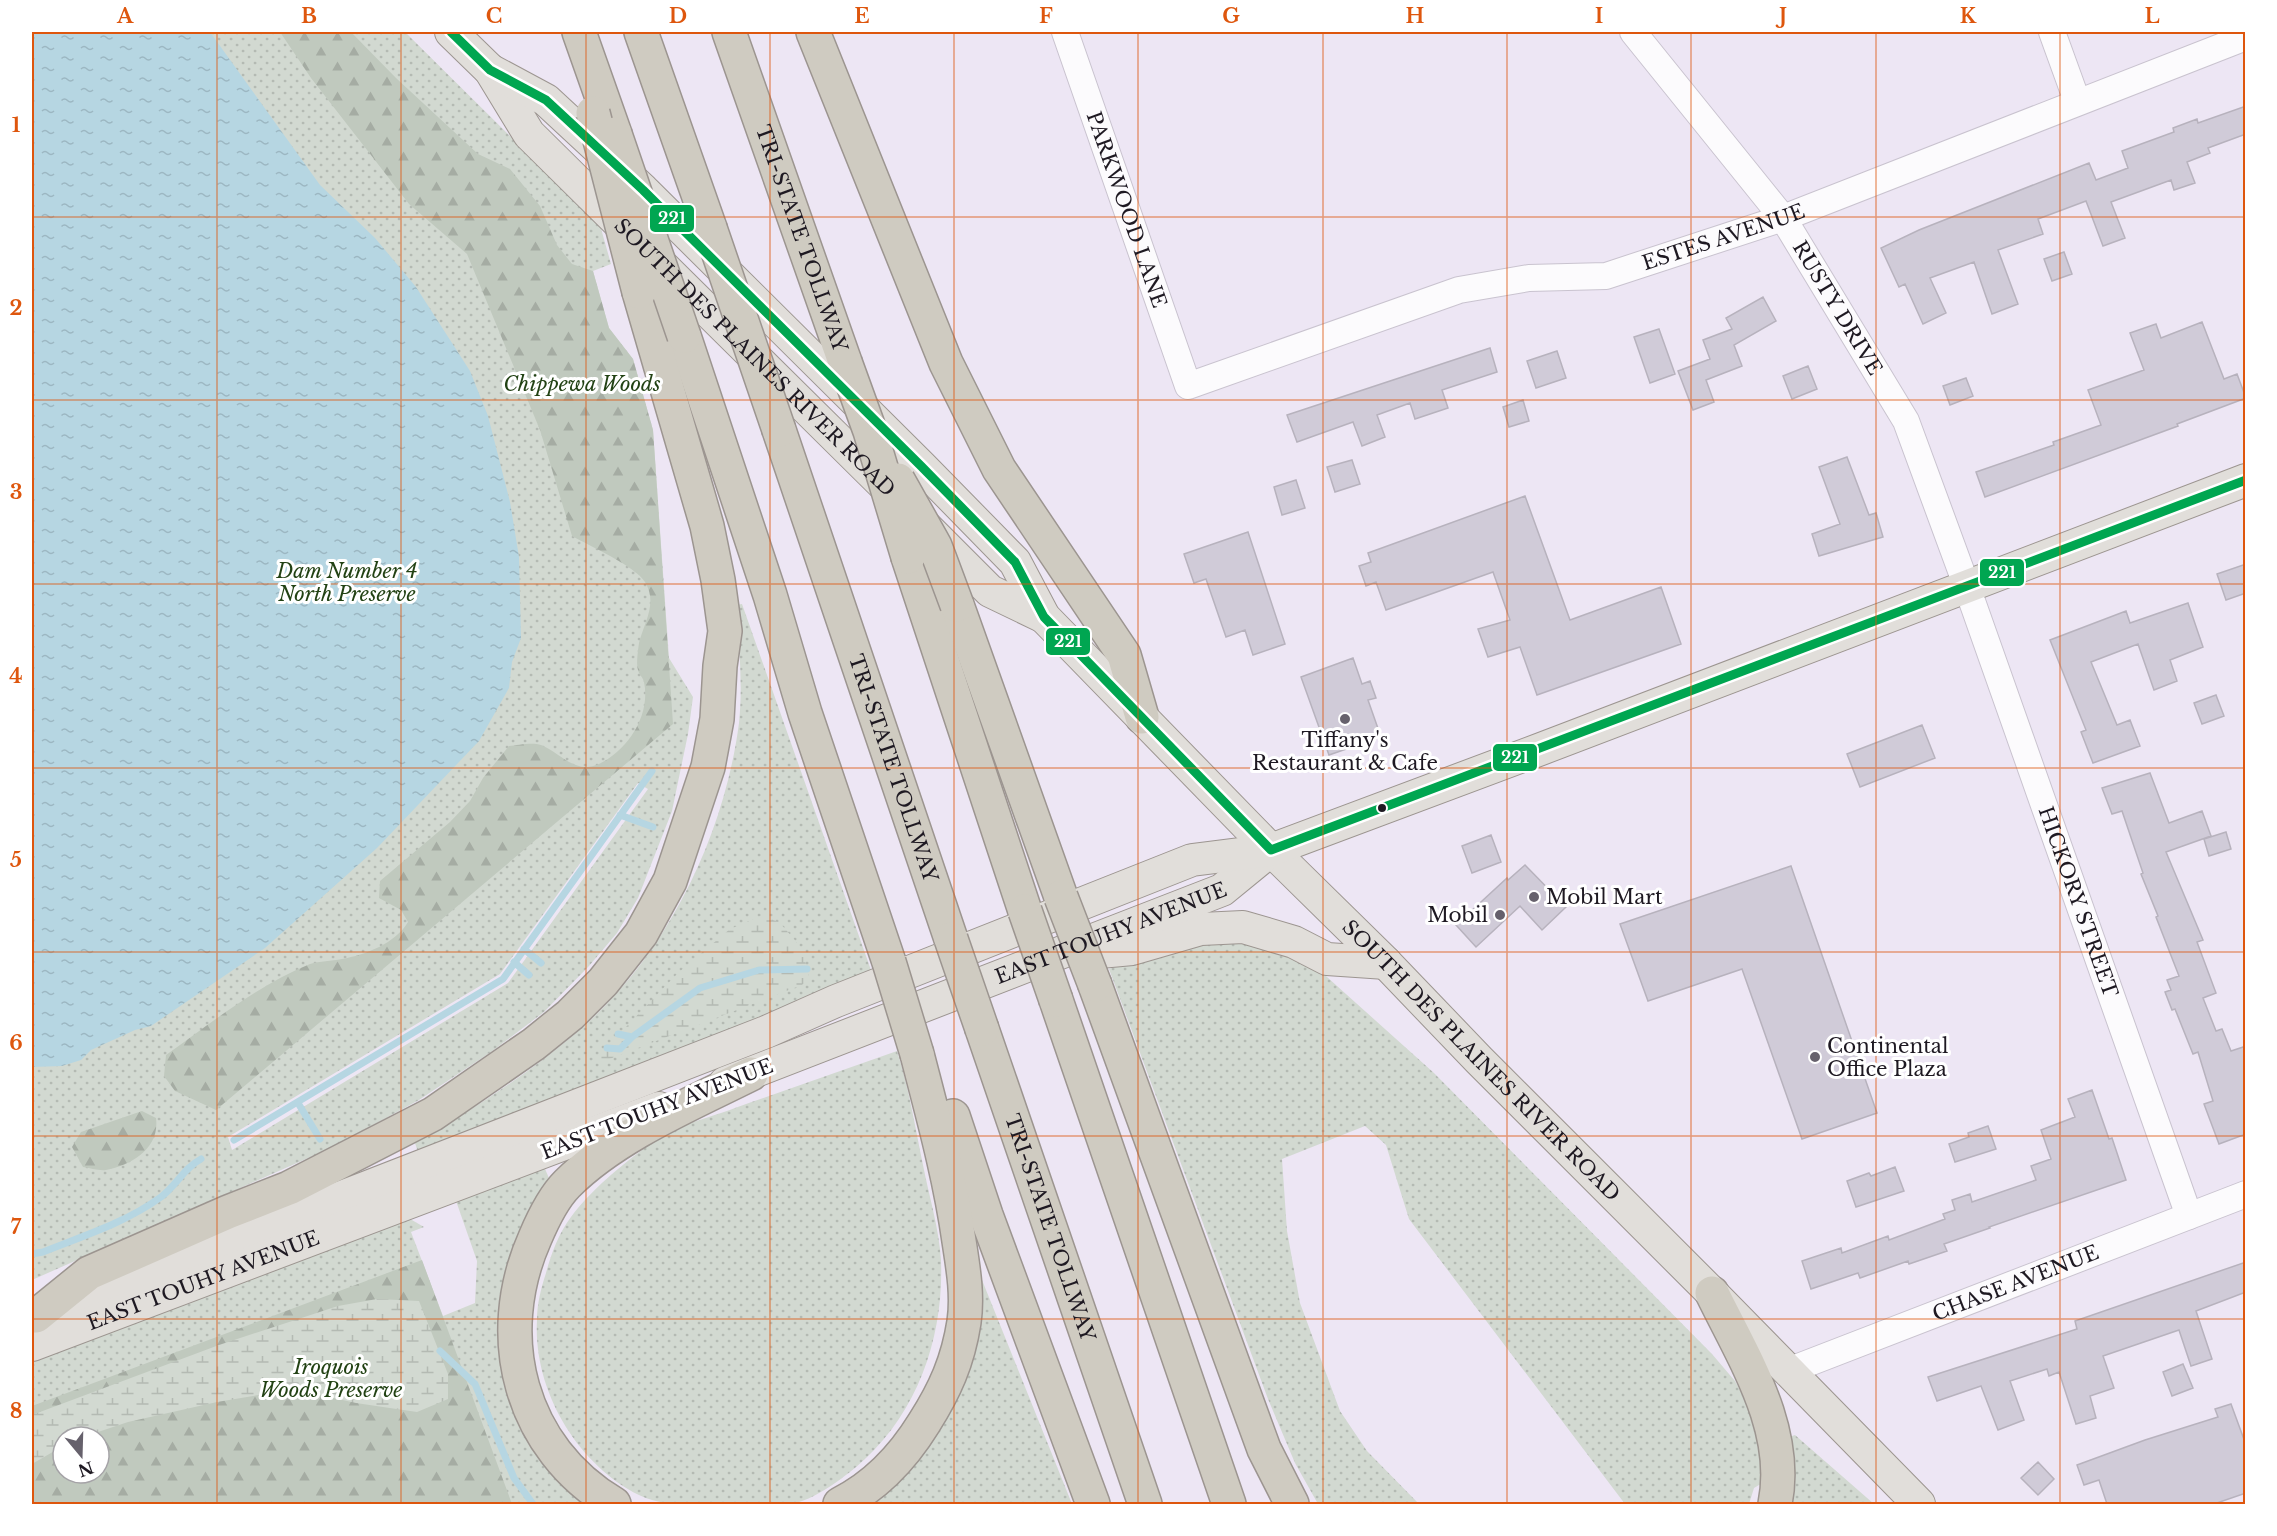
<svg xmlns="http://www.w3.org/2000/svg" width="2277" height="1536" font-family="'Libre Baskerville',serif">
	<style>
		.green { fill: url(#green-dots); fill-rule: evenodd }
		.forest { fill: url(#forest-firs); fill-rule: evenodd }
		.wetland { fill: url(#wetland-marsh) }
		.water { fill: url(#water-ripples) }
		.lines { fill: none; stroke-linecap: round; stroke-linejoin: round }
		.stream { stroke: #b6d6e2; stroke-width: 7 }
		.building { fill: #d0cbd8; stroke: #b7b2bd; stroke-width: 1.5 }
		.minor-casing { stroke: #c9c3cf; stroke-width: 28 }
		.major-casing { stroke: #9c9590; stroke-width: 34 }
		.highway-casing { stroke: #9c9590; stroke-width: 36 }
		.minor { stroke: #fcfbfd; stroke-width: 26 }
		.major { stroke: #e1deda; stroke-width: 32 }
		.highway { stroke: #cfcbc1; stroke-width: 33 }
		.highway-bridge-casing { stroke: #9c9590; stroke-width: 36; stroke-linecap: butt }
		.highway-bridge { stroke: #cfcbc1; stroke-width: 33 }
		.bus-1-casing { stroke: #fff; stroke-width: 14 }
		.bus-1 { stroke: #00a651; stroke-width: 9 }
		.grid { fill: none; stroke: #de560d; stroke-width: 1.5; stroke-opacity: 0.55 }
		.poi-dot { fill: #66616c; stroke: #fff; stroke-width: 2 }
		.bus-dot { fill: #1e1922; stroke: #fff; stroke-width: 2 }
		.labels { text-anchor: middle; stroke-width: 6; stroke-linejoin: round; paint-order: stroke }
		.street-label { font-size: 20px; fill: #1e1922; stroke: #fff }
		.park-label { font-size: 20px; font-style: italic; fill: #224214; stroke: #fff }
		.poi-label { font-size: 20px; fill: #1e1922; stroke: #fff; text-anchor: start }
		.line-badge { stroke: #fff; stroke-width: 2 }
		.badge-label { font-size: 16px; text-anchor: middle; font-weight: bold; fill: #fff }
		.neatline { fill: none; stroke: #de560d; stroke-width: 2 }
		.grid-label { font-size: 20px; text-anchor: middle; font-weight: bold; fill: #de560d }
	</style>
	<defs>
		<pattern id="green-dots" width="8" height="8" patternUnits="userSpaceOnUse" patternTransform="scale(1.5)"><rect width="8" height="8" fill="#d2d9d1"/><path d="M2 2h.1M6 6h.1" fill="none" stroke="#b4bab3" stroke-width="1.8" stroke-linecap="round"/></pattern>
		<pattern id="forest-firs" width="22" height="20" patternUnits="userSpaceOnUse" patternTransform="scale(1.5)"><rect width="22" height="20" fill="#c0c9be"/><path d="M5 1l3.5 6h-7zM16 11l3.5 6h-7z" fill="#a5aca3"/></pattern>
		<pattern id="wetland-marsh" width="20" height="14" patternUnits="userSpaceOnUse" patternTransform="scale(1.5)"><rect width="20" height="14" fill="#d2d9d1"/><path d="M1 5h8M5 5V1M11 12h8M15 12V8" fill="none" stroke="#b4bab3"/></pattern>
		<pattern id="water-ripples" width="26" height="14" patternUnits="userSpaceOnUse" patternTransform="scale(1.5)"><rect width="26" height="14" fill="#b6d6e2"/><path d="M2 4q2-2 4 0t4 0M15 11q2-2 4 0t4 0" fill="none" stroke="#9cb7c2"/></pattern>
	</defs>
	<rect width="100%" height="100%" fill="#ede6f4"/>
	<!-- green -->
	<path class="green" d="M32 32H405L600 225 611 264 593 271 609 328 633 359 653 430 669 658 693 697 688 734 672 811 638 898 617 933 589 966 544 1012 491 1052 419 1100 333 1147 32 1280ZM638 783 648 789 508 983 232 1150 228 1137 500 974Z
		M742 604 872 973 768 1019 418 1152 415 1143C471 1111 526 1075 576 1033 665 958 724 838 739 723 743 684 739 644 736 605Z
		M1222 940 1257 943 1317 968 1434 1073 1712 1354 1735 1381 1749 1406 1769 1479 1754 1488 1749 1504H1625L1409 1219 1386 1145 1365 1126 1282 1159 1287 1231 1300 1303 1340 1411 1367 1451 1419 1504H1318L1295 1463 1268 1399 1109 969 1152 953Z
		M897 1051C909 1088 915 1127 923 1165 929 1196 939 1228 941 1260 944 1333 920 1408 865 1459 848 1475 813 1502 789 1504 778 1506 766 1504 755 1504 719 1504 672 1511 639 1495 577 1464 533 1390 537 1320 537 1304 541 1288 546 1273 551 1254 559 1233 571 1217 592 1188 634 1154 664 1135 681 1124 715 1116 735 1108 789 1089 843 1070 897 1051Z
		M543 1164 551 1183 501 1320 588 1504H32V1359L405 1216 424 1227 411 1232 443 1316 475 1303 477 1261 455 1198ZM63 1437H99V1473H63Z
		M980 1275 1072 1504H869L885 1492Z
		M1795 1435 1874 1504H1788L1786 1438Z"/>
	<!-- forest -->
	<path class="forest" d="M280 32H351L396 78 478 154 510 169 540 206 557 245 572 264 593 271 609 328 633 359 653 430 673 724 216 1110 175 1091 164 1076 166 1055C211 1023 258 985 310 964 320 961 331 961 342 959 365 955 396 943 408 922L401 910 379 898 380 881 450 822 470 801 483 778 509 746C518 745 533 742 541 745 561 753 575 775 599 764 628 750 651 715 644 682 643 677 639 675 638 670 636 664 638 650 639 643 644 623 658 603 645 582 635 566 590 546 572 536L540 430 467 254 409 204 311 78Z
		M142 1111 156 1118C160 1148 132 1165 106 1170 99 1171 90 1168 83 1167L72 1147 81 1132Z
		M422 1260 512 1504H32V1406ZM63 1437H99V1473H63Z"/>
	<!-- wetland -->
	<path class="wetland" d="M761 916 779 922 794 939 803 952 809 977 802 985 599 1063 598 1056 678 973 730 929Z
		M377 1299 419 1301 448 1374V1399L417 1412 356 1403 294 1389 217 1402 128 1422 83 1437H63V1446L32 1464V1415L219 1345 338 1306Z"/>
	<!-- water -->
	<path class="water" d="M32 32H210L320 185 375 238 416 287 470 371 488 416 510 502 519 557 521 638 512 662 509 688 479 741 377 848 265 948 151 1026 135 1030 91 1050 81 1060 62 1066 32 1067Z"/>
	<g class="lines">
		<!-- stream -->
		<path class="stream" d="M620 815 653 827
			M524 949 541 963
			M514 962 529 975
			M618 1034 632 1037 700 988 759 970 807 969
			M607 1048 620 1049 632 1037
			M298 1103 320 1139
			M234 1140 503 979 652 771
			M32 1254 43 1252C83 1236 125 1223 161 1197 176 1186 184 1168 201 1159
			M440 1351 475 1384 514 1478 533 1504"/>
	</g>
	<!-- building -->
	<path class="building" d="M2246 106V134L2208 148 2210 153 2187 162 2195 183 2174 190 2171 180 2111 202 2125 238 2103 246 2086 201 2038 219 2043 234 1998 250 2018 304 1992 314 1974 262 1930 278 1946 313 1923 324 1905 284 1899 287 1881 248 1919 230 2089 163 2096 180 2128 168 2122 151 2174 132 2173 128 2197 119 2198 123Z
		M2064 252 2072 274 2052 281 2044 259Z
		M1763 297 1776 321 1734 345 1742 366 1706 380 1714 402 1693 410 1678 371 1710 359 1703 340 1732 329 1726 318Z
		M2202 322 2224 379 2237 374 2246 398 2177 424 2178 426 1985 497 1976 472 2054 445 2053 442 2101 425 2088 390 2144 370 2130 333 2156 324 2161 338Z
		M1659 329 1675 374 1650 383 1634 337Z
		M1490 348 1497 372 1442 390 1448 408 1415 419 1410 403 1377 415 1385 437 1362 446 1353 422 1297 442 1287 415Z
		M1557 351 1566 378 1536 388 1527 361Z
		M1808 366 1817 389 1792 399 1783 376Z
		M1966 378 1973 396 1950 405 1943 386Z
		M1523 400 1529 421 1509 427 1503 407Z
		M1847 457 1869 515 1876 513 1883 537 1819 556 1812 534 1840 524 1819 467Z
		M1352 460 1360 484 1335 492 1327 467Z
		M1296 480 1305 508 1282 515 1274 487Z
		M1525 496 1570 620 1661 587 1681 644 1537 695 1520 647 1488 657 1478 629 1510 620 1493 572 1386 610 1376 582 1366 586 1359 566 1371 562 1368 553Z
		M1248 532 1285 644 1253 655 1245 630 1226 637 1206 579 1194 583 1184 554Z
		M2246 564V593L2226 600 2217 574Z
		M2188 603 2203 647 2170 660 2177 681 2154 690 2138 644 2091 662 2117 725 2130 720 2140 746 2093 763 2081 732 2086 730 2050 640 2126 611 2130 623Z
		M1353 658 1362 684 1370 681 1376 698 1368 700 1381 737 1329 755 1301 677Z
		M2216 695 2224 716 2202 724 2194 703Z
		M1922 725 1935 758 1860 787 1847 754Z
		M2150 773 2169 823 2202 811 2211 836 2166 852 2203 940 2197 942 2216 993 2203 998 2216 1031 2222 1029 2231 1051 2246 1046V1134L2219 1144 2204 1104 2213 1101 2198 1052 2193 1054 2175 1009 2172 1010 2165 992 2171 990 2167 980 2179 976 2156 917 2158 916 2141 874 2143 873 2122 811 2112 814 2102 788Z
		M2226 832 2231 849 2209 856 2204 839Z
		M1491 835 1501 862 1472 873 1462 846Z
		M1525 865 1566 907 1542 930 1520 906 1476 947 1456 925 1507 878 1508 880Z
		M1791 866 1877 1113 1802 1139 1742 969 1648 1001 1620 924Z
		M2092 1090 2109 1139 2112 1138 2126 1180 1989 1227 1990 1228 1944 1244 1947 1251 1909 1264 1908 1261 1860 1278 1858 1273 1811 1289 1802 1261 1841 1248 1842 1253 1888 1236 1889 1240 1945 1219 1943 1214 1955 1210 1952 1200 1970 1194 1972 1202 2036 1180 2031 1166 2051 1159 2041 1130 2075 1117 2068 1099Z
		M1988 1126 1996 1149 1955 1162 1949 1144 1969 1137 1968 1133Z
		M1895 1167 1904 1191 1856 1207 1847 1181 1869 1173 1871 1176Z
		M2246 1262V1292L2196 1311 2212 1359 2191 1366 2179 1330 2103 1356 2114 1388 2090 1396 2096 1418 2076 1424 2059 1372 2049 1376 2047 1369 2010 1381 2024 1420 1998 1430 1981 1386 1937 1401 1928 1377 2077 1329 2075 1321Z
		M2183 1364 2193 1388 2172 1396 2163 1372Z
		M2231 1404 2246 1445V1493L2214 1504H2107L2099 1480 2084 1485 2077 1465 2145 1440 2218 1417 2215 1409Z
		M2038 1462 2054 1479 2038 1495 2021 1478Z"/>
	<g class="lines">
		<defs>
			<g id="minor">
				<path id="s1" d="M1065 32 1188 386 1459 290 1529 278 1606 276 1783 218 2246 37"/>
				<path id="s2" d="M1633 32 1783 218 1906 421 1967 587 2189 1216"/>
				<path d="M2052 32 2077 101"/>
				<path id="s3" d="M1788 1371 2246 1194"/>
			</g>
			<g id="major">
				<path id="s4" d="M451 32 490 70 529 134 894 495"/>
				<path id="s5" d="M490 70 546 100 643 190 921 466 1015 562 1044 617 1271 850 1386 963 1479 1060 1712 1293 1919 1504"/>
				<path d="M927 528 990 591 1044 617"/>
				<path d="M1089 953 1132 949 1201 929 1243 927 1294 942 1327 959 1386 963"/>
				<path id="s6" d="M725 1083 1222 890 1271 850"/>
				<path d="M46 1312 766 1032 836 1001 1192 860 1271 850 1541 749 2246 480"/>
				<path id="s7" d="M32 1345 659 1108"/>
			</g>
			<g id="highway">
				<path d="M579 32 615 134"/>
				<path d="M641 32 710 228"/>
				<path id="s8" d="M729 32 845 362"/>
				<path d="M813 32 946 363 999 469 1124 655 1142 717"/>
				<path d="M684 336 770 595 805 713 889 962"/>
				<path id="s9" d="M779 430 951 939"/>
				<path d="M908 557 1025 911"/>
				<path d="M957 605 1061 897"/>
				<path d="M1095 985 1264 1449 1292 1504"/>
				<path d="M1056 1000 1229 1504"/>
				<path id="s10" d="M982 1029 1145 1504"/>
				<path d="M953 1116 986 1215 1093 1504"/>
				<path d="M1712 1293C1744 1359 1790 1429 1775 1504"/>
				<path d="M36 1316 89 1273 228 1212 289 1188 433 1114 534 1044 570 1015 603 982 641 934 670 881 708 767 717 719 720 666 725 631 718 580 707 526 639 292"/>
				<path d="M614 1504C520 1448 491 1337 535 1238 543 1219 553 1198 567 1184 615 1136 691 1104 751 1074"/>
				<path d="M840 1504C876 1486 903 1457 924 1423 945 1390 958 1361 964 1322 968 1295 963 1267 959 1241 950 1177 933 1116 917 1054"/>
			</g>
		</defs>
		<!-- minor casing -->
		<use href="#minor" class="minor-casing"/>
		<!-- major casing -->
		<use href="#major" class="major-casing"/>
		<!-- highway casing -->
		<use href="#highway" class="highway-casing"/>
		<!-- minor -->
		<use href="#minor" class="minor"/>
		<!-- major -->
		<use href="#major" class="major"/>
		<!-- highway -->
		<use href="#highway" class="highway"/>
		<defs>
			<path id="highway-bridge" d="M593 113 639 292
				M615 134 684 336
				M710 228 779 430
				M845 362 870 431 908 557
				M898 480 935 546 957 605
				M1061 897 1095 985
				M1025 911 1056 1000
				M951 939 982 1029
				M889 962 917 1054"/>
		</defs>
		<!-- highway-bridge casing -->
		<use href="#highway-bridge" class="highway-bridge-casing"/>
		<!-- highway-bridge -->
		<use href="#highway-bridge" class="highway-bridge"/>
		<defs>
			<path id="bus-1" d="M451 32 490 70 546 100 643 190 921 466 1015 562 1044 617 1271 850
				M1271 850 2246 480"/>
		</defs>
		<!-- bus-1 casing -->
		<use href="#bus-1" class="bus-1-casing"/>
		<!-- bus-1 -->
		<use href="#bus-1" class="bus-1"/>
	</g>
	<!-- grid -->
	<path class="grid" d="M217 32V1504M401 32V1504M586 32V1504M770 32V1504M954 32V1504M1138 32V1504M1323 32V1504M1507 32V1504M1691 32V1504M1876 32V1504M2060 32V1504M32 217H2246M32 400H2246M32 584H2246M32 768H2246M32 952H2246M32 1136H2246M32 1319H2246"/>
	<!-- markers -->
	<g class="poi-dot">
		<circle cx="1345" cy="719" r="6"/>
		<circle cx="1534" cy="897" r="6"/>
		<circle cx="1500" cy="915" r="6"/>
		<circle cx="1815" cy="1057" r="6"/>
	</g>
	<circle class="bus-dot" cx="1382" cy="808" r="5"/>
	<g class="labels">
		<!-- street labels -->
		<g class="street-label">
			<text dy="7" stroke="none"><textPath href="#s1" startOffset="188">PARKWOOD LANE</textPath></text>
			<text dy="7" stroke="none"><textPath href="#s1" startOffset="934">ESTES AVENUE</textPath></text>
			<text dy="7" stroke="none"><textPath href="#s8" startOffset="219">TRI-STATE TOLLWAY</textPath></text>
			<text dy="7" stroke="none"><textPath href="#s2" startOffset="344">RUSTY DRIVE</textPath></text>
			<text dy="7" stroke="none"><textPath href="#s4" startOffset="447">SOUTH DES PLAINES RIVER ROAD</textPath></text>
			<text dy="7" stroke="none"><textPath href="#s9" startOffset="357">TRI-STATE TOLLWAY</textPath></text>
			<text dy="7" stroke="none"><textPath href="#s2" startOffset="987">HICKORY STREET</textPath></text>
			<text dy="7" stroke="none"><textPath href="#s6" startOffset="414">EAST TOUHY AVENUE</textPath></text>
			<text dy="7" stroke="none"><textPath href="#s5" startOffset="1407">SOUTH DES PLAINES RIVER ROAD</textPath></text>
			<text transform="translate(657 1109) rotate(-21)" y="7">EAST TOUHY AVENUE</text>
			<text dy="7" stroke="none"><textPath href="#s10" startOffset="210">TRI-STATE TOLLWAY</textPath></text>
			<text dy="7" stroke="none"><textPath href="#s7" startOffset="183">EAST TOUHY AVENUE</textPath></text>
			<text dy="7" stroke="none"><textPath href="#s3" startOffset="244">CHASE AVENUE</textPath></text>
		</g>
		<!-- park labels -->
		<g class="park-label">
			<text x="582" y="391">Chippewa Woods</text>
			<text x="347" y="578">Dam Number 4<tspan x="347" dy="23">North Preserve</tspan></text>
			<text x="331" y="1374">Iroquois<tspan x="331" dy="23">Woods Preserve</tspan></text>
		</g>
		<!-- poi labels -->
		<g class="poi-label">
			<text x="1345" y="747" text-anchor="middle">Tiffany's<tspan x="1345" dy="23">Restaurant &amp; Cafe</tspan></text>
			<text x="1546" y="904">Mobil Mart</text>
			<text x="1488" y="922" text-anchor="end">Mobil</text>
			<text x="1827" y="1053">Continental<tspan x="1827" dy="23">Office Plaza</tspan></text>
		</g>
	</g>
	<g class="line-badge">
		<rect x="649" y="204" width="46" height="29" rx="6" fill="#00a651"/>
		<rect x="1979" y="558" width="46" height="29" rx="6" fill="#00a651"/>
		<rect x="1045" y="627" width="46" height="29" rx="6" fill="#00a651"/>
		<rect x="1492" y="743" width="46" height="29" rx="6" fill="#00a651"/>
	</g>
	<g class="badge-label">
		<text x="672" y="224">221</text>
		<text x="2002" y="578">221</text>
		<text x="1068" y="647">221</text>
		<text x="1515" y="763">221</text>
	</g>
	<!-- border -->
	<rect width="2277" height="1536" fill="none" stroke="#ffffff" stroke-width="66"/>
	<!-- north arrow -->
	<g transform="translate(81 1455) rotate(161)"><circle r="28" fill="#ffffff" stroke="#a5a3a7" stroke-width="1.5"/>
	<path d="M0-4.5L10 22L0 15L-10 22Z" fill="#66616c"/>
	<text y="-9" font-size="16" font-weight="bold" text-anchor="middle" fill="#1e1922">N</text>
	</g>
	<rect x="33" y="33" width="2211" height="1470" class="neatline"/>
	<g class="grid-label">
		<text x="125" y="23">A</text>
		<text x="309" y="23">B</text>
		<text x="494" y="23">C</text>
		<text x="678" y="23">D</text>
		<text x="862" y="23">E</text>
		<text x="1046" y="23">F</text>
		<text x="1231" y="23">G</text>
		<text x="1415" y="23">H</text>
		<text x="1599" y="23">I</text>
		<text x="1783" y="23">J</text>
		<text x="1968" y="23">K</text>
		<text x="2152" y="23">L</text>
		<text x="16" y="132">1</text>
		<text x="16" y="315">2</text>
		<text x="16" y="499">3</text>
		<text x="16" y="683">4</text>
		<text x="16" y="867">5</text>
		<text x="16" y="1050">6</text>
		<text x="16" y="1234">7</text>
		<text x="16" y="1418">8</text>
	</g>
</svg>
